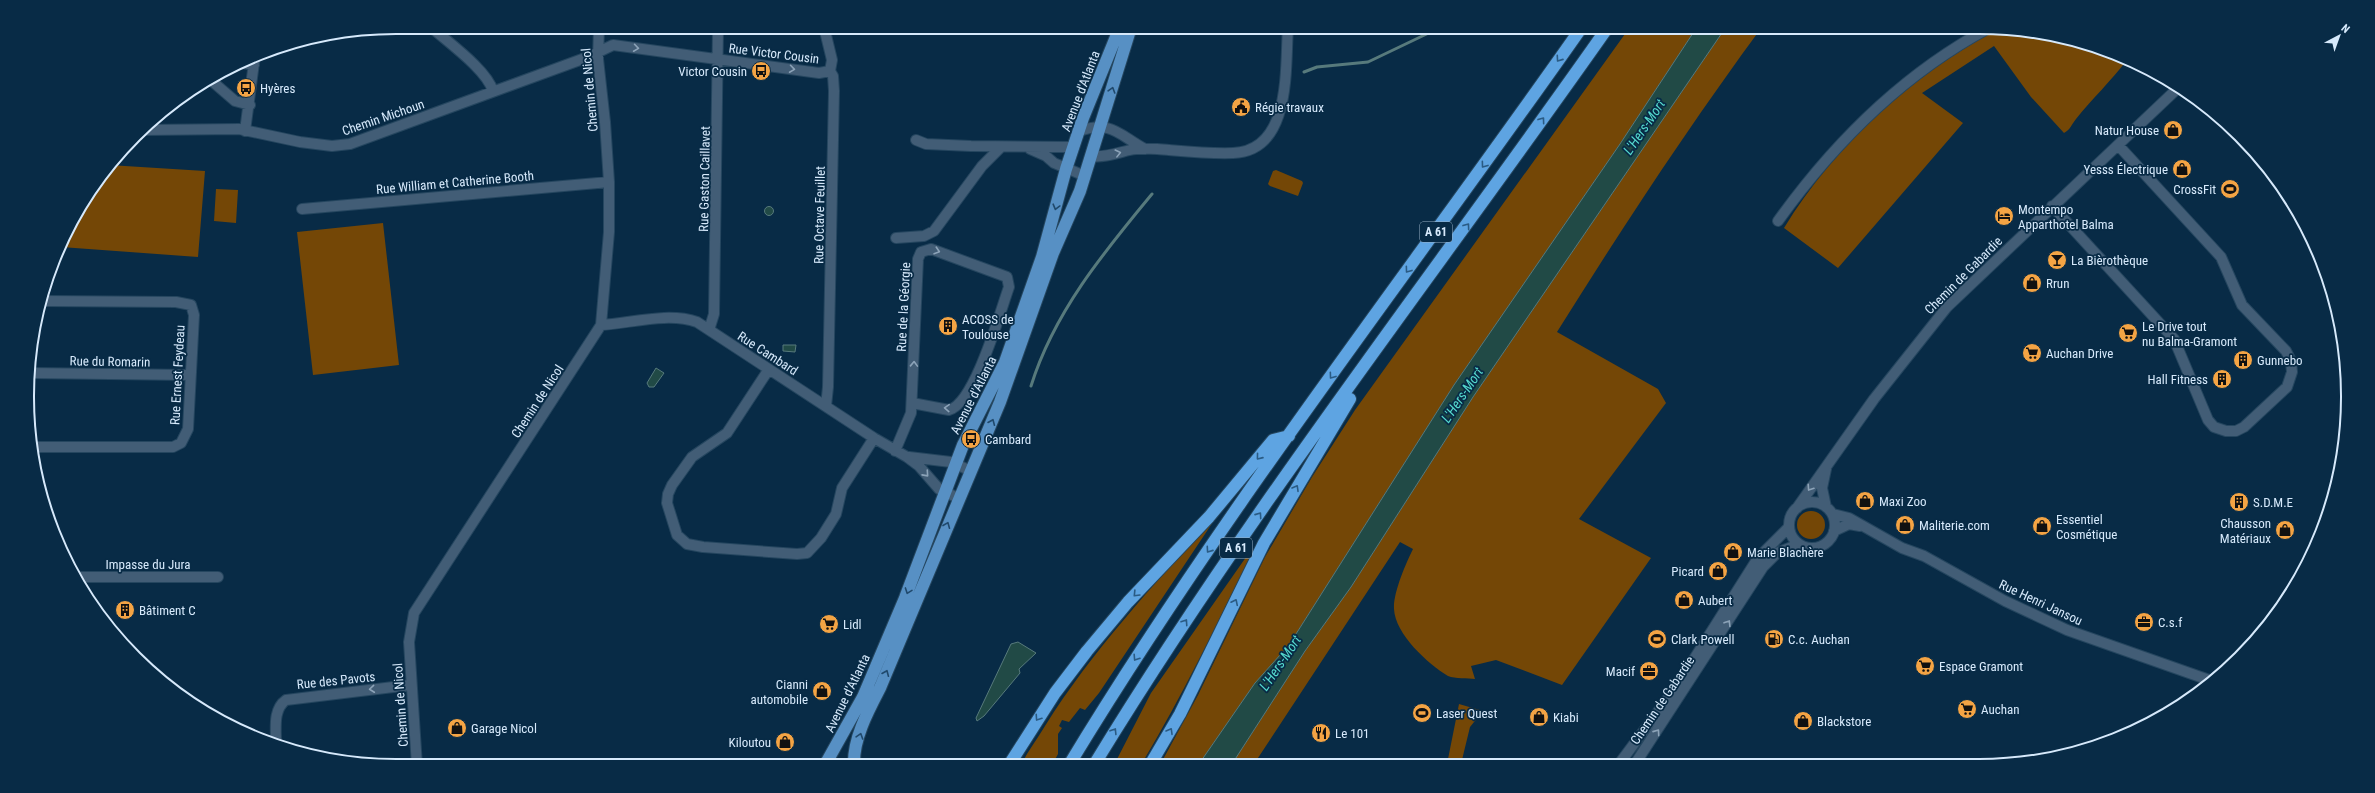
<svg xmlns="http://www.w3.org/2000/svg" width="2375" height="793" font-family="'Roboto Condensed',sans-serif">
	<style>
		.green { fill: #744706 }
		.water { fill: #214a46; stroke: #577a7c }
		.lines { fill: none; stroke-linecap: round; stroke-linejoin: round }
		.stream { stroke: #577a7c; stroke-width: 3 }
		.minor-casing { stroke: #25465f; stroke-width: 12 }
		.major-casing { stroke: #25465f; stroke-width: 14 }
		.highway-casing { stroke: #25465f; stroke-width: 14 }
		.minor { stroke: #425d76; stroke-width: 10 }
		.major { stroke: #5790c4; stroke-width: 12 }
		.highway { stroke: #5ea4e2; stroke-width: 12 }
		.oneway { stroke: #8ca3b8 }
		.oneway2 { stroke: #2a5b84 }
		.oneway3 { stroke: #20496c }
		.labels { text-anchor: middle; stroke-width: 3.5; stroke-linejoin: round; paint-order: stroke }
		.shield { fill: #082b46; stroke: #98b0c5; stroke-width: 1 }
		.shield-label { font-size: 12px; font-weight: bold; fill: #d6e9fb }
		.street-label { font-size: 13px; fill: #d6e9fb; stroke: #082b46 }
		.poi-label { font-size: 13px; fill: #d6e9fb; stroke: #082b46; text-anchor: start }
		.water-label { font-size: 14px; font-style: italic; fill: #55dacf; stroke: #082b46 }
		.rim { fill: none; stroke: #d6e9fb; stroke-width: 2 }
	</style>
	<rect width="100%" height="100%" fill="#082b46"/>
	<!-- green -->
	<path class="green" d="M1630 27H1697L1620 144 1454 385 1289 645 1255 683 1199 764 1160 765 1198 695 1265 557 1312 477 1355 410Z
		M1726 27H1762C1689 126 1622 228 1557 332L1658 389 1666 403 1579 519 1651 558 1562 685 1496 660 1471 666 1475 679C1468 678 1455 679 1448 676 1428 664 1395 634 1394 609 1393 593 1406 563 1413 549L1400 542 1254 764H1232L1305 651 1351 587 1473 397Z
		M1997 29 2074 40 2127 60C2111 81 2092 99 2076 119 2071 125 2071 129 2064 133L2031 97 1994 46 1922 93 1963 123 1838 268 1784 228C1835 145 1911 76 1997 29Z
		M109 165 205 171 198 257 61 247 65 233Z
		M1276 170 1302 181 1303 183 1298 196 1270 186 1268 184 1273 171Z
		M216 189 238 190 236 223 214 221Z
		M383 223 399 365 313 375 297 232Z
		M1797 525a14 14 0 1 1 28 0a14 14 0 1 1-28 0Z
		M1211 521 1213 522 1099 693 1085 710 1080 708 1069 722 1062 720 1059 726 1062 728 1058 734V754L1052 765H1021C1028 751 1037 739 1045 726 1092 651 1152 587 1211 521Z
		M1251 550 1252 553C1217 625 1182 696 1141 765H1114L1151 693Z
		M1459 704 1483 711 1470 727 1461 764H1447Z"/>
	<!-- water -->
	<path class="water" d="M1697 27H1726L1473 397 1351 587 1305 651 1232 764H1199L1255 683 1289 645 1454 385 1620 144Z
		M764.5 211a4.5 4.5 0 1 1 9 0a4.5 4.5 0 1 1-9 0Z
		M783 345H796L795 352 783 351Z
		M656 368 664 373 654 387H649L647 383Z
		M1018 642 1036 653 1019 669 1020 673 984 716 977 721 976 718 1011 644Z"/>
	<g class="lines">
		<!-- stream -->
		<path class="stream" d="M1304 72 1317 67 1368 62 1437 29
			M1031 386C1054 312 1104 252 1152 194"/>
		<defs>
			<path id="minor" d="M431 27C449 43 487 70 493 91
				M824 27 832 60 830 71
				M243 63 254 65
				M213 82 235 101 250 105
				M143 130 239 129 300 142 332 146 350 144 588 57 613 45 819 73 830 71
				M245 131 255 55
				M1079 131C1112 120 1119 135 1145 149
				M916 140 926 144 971 146 1074 147
				M1030 149 1046 156 1054 163 1085 176
				M1091 156C1104 158 1117 153 1130 150 1139 148 1148 149 1157 149 1182 151 1208 154 1233 153 1292 151 1285 68 1288 27
				M2052 206 2174 339 2208 420 2214 427 2226 431H2236L2244 427 2287 387 2292 372 2291 361 2286 351 2242 305 2221 257 2118 145
				M302 209 609 182
				M1778 221C1834 143 1903 74 1989 28
				M896 238 924 236 934 231 982 166 1001 147
				M601 325C632 323 668 312 697 322L874 438 907 457 919 466 939 489 958 498
				M709 330 714 314 718 27
				M769 369 727 433 692 457 672 485 668 494 667 503 677 535 687 544 703 547 797 554 807 553 821 538 836 514 842 488 874 438
				M29 373 190 375
				M826 406 828 387 834 91 833 76 830 71
				M32 447H173L181 443 188 429 194 315 191 305 176 302 45 301
				M895 451 911 413 918 259 921 252 931 249 1007 277 1009 287C1000 312 975 403 949 410L912 403
				M909 457 951 462 971 471
				M1826 469 1822 488 1826 507
				M1789 525a23 23 0 1 1 46 0a23 23 0 1 1-46 0Z
				M1797 508 1874 399 1947 307 2178 88
				M1833 514 1849 518 1902 548 1924 556 2005 601 2067 630 2212 681
				M1834 531 1849 524 1860 526
				M78 577H218
				M276 742C276 728 273 709 286 700L410 685
				M1619 764 1677 686 1758 558 1789 527
				M1635 764 1763 567 1777 553 1799 544
				M403 766 417 763
				M417 766 409 642 414 613 601 325 609 232V182L605 122 598 59 599 27"/>
			<path id="major" d="M825 765 863 697 905 598 963 445 1005 362 1042 257 1066 169 1083 118 1120 27
				M854 765C853 739 868 711 880 688L1000 402 1053 253 1080 191 1131 27"/>
			<path id="highway" d="M1009 765 1055 693 1087 651 1128 602 1209 517 1273 440 1289 436
				M1069 765C1224 509 1410 272 1582 27
				M1094 765C1250 509 1436 272 1608 27
				M1150 765 1180 714 1264 543 1350 399"/>
		</defs>
		<!-- minor casing -->
		<use href="#minor" class="minor-casing"/>
		<!-- major casing -->
		<use href="#major" class="major-casing"/>
		<!-- highway casing -->
		<use href="#highway" class="highway-casing"/>
		<!-- minor -->
		<use href="#minor" class="minor"/>
		<!-- major -->
		<use href="#major" class="major"/>
		<!-- highway -->
		<use href="#highway" class="highway"/>
	</g>
	<!-- one-way arrows -->
	<defs><path id="oneway-chevron" d="M-2-3.5L2.5 0L-2 3.5" fill="none" stroke-width="1.6" stroke-linecap="round" stroke-linejoin="round"/></defs>
	<g class="oneway">
		<use href="#oneway-chevron" transform="translate(636 48) rotate(8)"/>
		<use href="#oneway-chevron" transform="translate(792 69) rotate(8)"/>
		<use href="#oneway-chevron" transform="translate(1118 153) rotate(-14)"/>
		<use href="#oneway-chevron" transform="translate(937 251) rotate(18)"/>
		<use href="#oneway-chevron" transform="translate(914 364) rotate(-88)"/>
		<use href="#oneway-chevron" transform="translate(947 408) rotate(-177)"/>
		<use href="#oneway-chevron" transform="translate(926 474) rotate(48)"/>
		<use href="#oneway-chevron" transform="translate(1810 488) rotate(124)"/>
		<use href="#oneway-chevron" transform="translate(1728 623) rotate(-58)"/>
		<use href="#oneway-chevron" transform="translate(372 689) rotate(174)"/>
		<use href="#oneway-chevron" transform="translate(1657 732) rotate(-55)"/>
	</g>
	<g class="oneway2">
		<use href="#oneway-chevron" transform="translate(1559 59) rotate(125)"/>
		<use href="#oneway-chevron" transform="translate(1542 120) rotate(-54)"/>
		<use href="#oneway-chevron" transform="translate(1484 165) rotate(126)"/>
		<use href="#oneway-chevron" transform="translate(1467 226) rotate(-54)"/>
		<use href="#oneway-chevron" transform="translate(1408 270) rotate(126)"/>
		<use href="#oneway-chevron" transform="translate(1332 376) rotate(126)"/>
		<use href="#oneway-chevron" transform="translate(1259 457) rotate(129)"/>
		<use href="#oneway-chevron" transform="translate(1296 488) rotate(-60)"/>
		<use href="#oneway-chevron" transform="translate(1259 515) rotate(-55)"/>
		<use href="#oneway-chevron" transform="translate(1209 550) rotate(125)"/>
		<use href="#oneway-chevron" transform="translate(1136 594) rotate(134)"/>
		<use href="#oneway-chevron" transform="translate(1235 602) rotate(-64)"/>
		<use href="#oneway-chevron" transform="translate(1185 622) rotate(-56)"/>
		<use href="#oneway-chevron" transform="translate(1136 658) rotate(123)"/>
		<use href="#oneway-chevron" transform="translate(1038 718) rotate(124)"/>
		<use href="#oneway-chevron" transform="translate(1114 731) rotate(-58)"/>
		<use href="#oneway-chevron" transform="translate(1170 731) rotate(-60)"/>
	</g>
	<g class="oneway3">
		<use href="#oneway-chevron" transform="translate(1112 90) rotate(-73)"/>
		<use href="#oneway-chevron" transform="translate(1056 207) rotate(105)"/>
		<use href="#oneway-chevron" transform="translate(992 422) rotate(-67)"/>
		<use href="#oneway-chevron" transform="translate(947 525) rotate(-68)"/>
		<use href="#oneway-chevron" transform="translate(908 591) rotate(110)"/>
		<use href="#oneway-chevron" transform="translate(886 673) rotate(-67)"/>
		<use href="#oneway-chevron" transform="translate(860 736) rotate(-72)"/>
	</g>
	<!-- icons -->
	<defs>
		<symbol id="bus-disc" viewBox="-11 -11 22 22"><circle r="9.5" fill="#f4a444" stroke="#082b46"/><path d="M-5-6H5V4H4V6H2V4H-2V6H-4V4H-5ZM-3.5-4V0h7V-4ZM-3.5 1.2v1.5H-2V1.2ZM2 1.2v1.5H3.5V1.2Z" fill="#111"/></symbol>
		<symbol id="civic-disc" viewBox="-11 -11 22 22"><circle r="9.5" fill="#f4a444" stroke="#082b46"/><path d="M-.6-6.5H3V-4.5H.6V-3L4-1V1h2V6H-6V1h2V-1L-.6-3ZM-1.2 2.5V6h2.4V2.5Z" fill="#111"/></symbol>
		<symbol id="shop-disc" viewBox="-11 -11 22 22"><circle r="9.5" fill="#f4a444" stroke="#082b46"/><path d="M-5-2.5h2.3a2.7 3.5 0 0 1 5.4 0H5L5.5 6h-11ZM-1.5-2.5h3a1.5 2.3 0 0 0-3 0Z" fill="#111"/></symbol>
		<symbol id="stadium-disc" viewBox="-11 -11 22 22"><circle r="9.5" fill="#f4a444" stroke="#082b46"/><path d="M0-5a6.5 5 0 1 0 0 10a6.5 5 0 1 0 0-10ZM-3.5-1.8h7v3.6h-7Z" fill="#111"/></symbol>
		<symbol id="hotel-disc" viewBox="-11 -11 22 22"><circle r="9.5" fill="#f4a444" stroke="#082b46"/><path d="M-6-4.5h1.5V1H6V5H4.5V3h-9V5H-6ZM-4 0a1.8 1.8 0 1 1 3.6 0ZM.5 0V-2.5h3Q6-2.5 6 0Z" fill="#111"/></symbol>
		<symbol id="bar-disc" viewBox="-11 -11 22 22"><circle r="9.5" fill="#f4a444" stroke="#082b46"/><path d="M-6-5H6L.8 .8V4.5H3.5V6h-7V4.5H-.8V.8Z" fill="#111"/></symbol>
		<symbol id="building-disc" viewBox="-11 -11 22 22"><circle r="9.5" fill="#f4a444" stroke="#082b46"/><path d="M-4-6H4V6H1V3H-1V6H-4ZM-2.5-4.3h1.7v1.8h-1.7ZM.8-4.3h1.7v1.8H.8ZM-2.5-1h1.7V.8h-1.7ZM.8-1h1.7V.8H.8Z" fill="#111"/></symbol>
		<symbol id="supermarket-disc" viewBox="-11 -11 22 22"><circle r="9.5" fill="#f4a444" stroke="#082b46"/><path d="M-6-5.5h2.5l.6 2H6L4.5 2H-2.5L-4.4-4H-6ZM-1.5 3.2a1.3 1.3 0 1 0 .1 0ZM3 3.2a1.3 1.3 0 1 0 .1 0Z" fill="#111"/></symbol>
		<symbol id="office-disc" viewBox="-11 -11 22 22"><circle r="9.5" fill="#f4a444" stroke="#082b46"/><path d="M-6-3h4V-5.5h4V-3h4V5H-6ZM-1-4.5V-3h2v-1.5ZM-6 0V1H6V0Z" fill="#111"/></symbol>
		<symbol id="fuel-disc" viewBox="-11 -11 22 22"><circle r="9.5" fill="#f4a444" stroke="#082b46"/><path d="M-5.5-6h7V0h2V4h1.3V-2.5L3-4.5l.8-.8L6-3V5H2.5V1h-1V6h-7ZM-4.2-4.7v3.2H.2V-4.7Z" fill="#111"/></symbol>
		<symbol id="restaurant-disc" viewBox="-11 -11 22 22"><circle r="9.5" fill="#f4a444" stroke="#082b46"/><path d="M-5-6h1v4h1v-4h1v4h1v-4h1v5L-1.5 .5V6h-2V.5L-5-1ZM5-6V6H3V1.5H1.5Q1.5-4 5-6Z" fill="#111"/></symbol>
	</defs>
	<g fill-rule="evenodd">
		<use href="#bus-disc" x="750" y="60" width="22" height="22"/>
		<use href="#bus-disc" x="235" y="77" width="22" height="22"/>
		<use href="#civic-disc" x="1230" y="96" width="22" height="22"/>
		<use href="#shop-disc" x="2162" y="119" width="22" height="22"/>
		<use href="#shop-disc" x="2171" y="158" width="22" height="22"/>
		<use href="#stadium-disc" x="2219" y="178" width="22" height="22"/>
		<use href="#hotel-disc" x="1993" y="205" width="22" height="22"/>
		<use href="#bar-disc" x="2046" y="249" width="22" height="22"/>
		<use href="#shop-disc" x="2021" y="272" width="22" height="22"/>
		<use href="#building-disc" x="937" y="315" width="22" height="22"/>
		<use href="#supermarket-disc" x="2117" y="322" width="22" height="22"/>
		<use href="#supermarket-disc" x="2021" y="342" width="22" height="22"/>
		<use href="#building-disc" x="2232" y="349" width="22" height="22"/>
		<use href="#building-disc" x="2211" y="368" width="22" height="22"/>
		<use href="#bus-disc" x="960" y="428" width="22" height="22"/>
		<use href="#shop-disc" x="1854" y="490" width="22" height="22"/>
		<use href="#building-disc" x="2228" y="491" width="22" height="22"/>
		<use href="#shop-disc" x="1894" y="514" width="22" height="22"/>
		<use href="#shop-disc" x="2031" y="515" width="22" height="22"/>
		<use href="#shop-disc" x="2274" y="519" width="22" height="22"/>
		<use href="#shop-disc" x="1722" y="541" width="22" height="22"/>
		<use href="#shop-disc" x="1707" y="560" width="22" height="22"/>
		<use href="#shop-disc" x="1673" y="589" width="22" height="22"/>
		<use href="#building-disc" x="114" y="599" width="22" height="22"/>
		<use href="#office-disc" x="2133" y="611" width="22" height="22"/>
		<use href="#supermarket-disc" x="818" y="613" width="22" height="22"/>
		<use href="#stadium-disc" x="1646" y="628" width="22" height="22"/>
		<use href="#fuel-disc" x="1763" y="628" width="22" height="22"/>
		<use href="#supermarket-disc" x="1914" y="655" width="22" height="22"/>
		<use href="#office-disc" x="1638" y="660" width="22" height="22"/>
		<use href="#shop-disc" x="811" y="680" width="22" height="22"/>
		<use href="#supermarket-disc" x="1956" y="698" width="22" height="22"/>
		<use href="#stadium-disc" x="1411" y="702" width="22" height="22"/>
		<use href="#shop-disc" x="1528" y="706" width="22" height="22"/>
		<use href="#shop-disc" x="1792" y="710" width="22" height="22"/>
		<use href="#shop-disc" x="446" y="717" width="22" height="22"/>
		<use href="#restaurant-disc" x="1310" y="722" width="22" height="22"/>
		<use href="#shop-disc" x="774" y="731" width="22" height="22"/>
	</g>
	<g class="labels">
		<!-- shield labels -->
		<g class="shield">
			<rect x="1420" y="222" width="32" height="20" rx="3"/>
			<rect x="1220" y="538" width="32" height="20" rx="3"/>
		</g>
		<g class="shield-label">
			<text x="1436" y="236">A 61</text>
			<text x="1236" y="552">A 61</text>
		</g>
		<!-- street labels -->
		<g class="street-label">
			<text transform="translate(774 53) rotate(7)" y="5">Rue Victor Cousin</text>
			<text transform="translate(589 90) rotate(-95)" y="5">Chemin de Nicol</text>
			<text transform="translate(1080 91) rotate(-69)" y="5">Avenue d'Atlanta</text>
			<text transform="translate(383 117) rotate(-19)" y="5">Chemin Michoun</text>
			<text transform="translate(704 179) rotate(-89)" y="5">Rue Gaston Caillavet</text>
			<text transform="translate(455 182) rotate(-5)" y="5">Rue William et Catherine Booth</text>
			<text transform="translate(819 215) rotate(-89)" y="5">Rue Octave Feuillet</text>
			<text transform="translate(1963 275) rotate(-45)" y="5">Chemin de Gabardie</text>
			<text transform="translate(903 307) rotate(-87)" y="5">Rue de la Géorgie</text>
			<text transform="translate(768 353) rotate(33)" y="5">Rue Cambard</text>
			<text transform="translate(110 361) rotate(1)" y="5">Rue du Romarin</text>
			<text transform="translate(177 375) rotate(-87)" y="5">Rue Ernest Feydeau</text>
			<text transform="translate(973 395) rotate(-63)" y="5">Avenue d'Atlanta</text>
			<text transform="translate(537 401) rotate(-57)" y="5">Chemin de Nicol</text>
			<text x="148" y="569">Impasse du Jura</text>
			<text transform="translate(2041 602) rotate(25)" y="5">Rue Henri Jansou</text>
			<text transform="translate(336 680) rotate(-6)" y="5">Rue des Pavots</text>
			<text transform="translate(847 693) rotate(-64)" y="5">Avenue d'Atlanta</text>
			<text transform="translate(1662 700) rotate(-56)" y="5">Chemin de Gabardie</text>
			<text transform="translate(400 705) rotate(-94)" y="5">Chemin de Nicol</text>
		</g>
		<!-- poi labels -->
		<g class="poi-label">
			<text x="747" y="76" text-anchor="end">Victor Cousin</text>
			<text x="260" y="93">Hyères</text>
			<text x="1255" y="112">Régie travaux</text>
			<text x="2159" y="135" text-anchor="end">Natur House</text>
			<text x="2168" y="174" text-anchor="end">Yesss Électrique</text>
			<text x="2216" y="194" text-anchor="end">CrossFit</text>
			<text x="2018" y="214">Montempo<tspan x="2018" dy="15">Apparthotel Balma</tspan></text>
			<text x="2071" y="265">La Bièrothèque</text>
			<text x="2046" y="288">Rrun</text>
			<text x="962" y="324">ACOSS de<tspan x="962" dy="15">Toulouse</tspan></text>
			<text x="2142" y="331">Le Drive tout<tspan x="2142" dy="15">nu Balma-Gramont</tspan></text>
			<text x="2046" y="358">Auchan Drive</text>
			<text x="2257" y="365">Gunnebo</text>
			<text x="2208" y="384" text-anchor="end">Hall Fitness</text>
			<text x="985" y="444">Cambard</text>
			<text x="1879" y="506">Maxi Zoo</text>
			<text x="2253" y="507">S.D.M.E</text>
			<text x="2056" y="524">Essentiel<tspan x="2056" dy="15">Cosmétique</tspan></text>
			<text x="2271" y="528" text-anchor="end">Chausson<tspan x="2271" dy="15">Matériaux</tspan></text>
			<text x="1919" y="530">Maliterie.com</text>
			<text x="1747" y="557">Marie Blachère</text>
			<text x="1704" y="576" text-anchor="end">Picard</text>
			<text x="1698" y="605">Aubert</text>
			<text x="139" y="615">Bâtiment C</text>
			<text x="2158" y="627">C.s.f</text>
			<text x="843" y="629">Lidl</text>
			<text x="1671" y="644">Clark Powell</text>
			<text x="1788" y="644">C.c. Auchan</text>
			<text x="1939" y="671">Espace Gramont</text>
			<text x="1635" y="676" text-anchor="end">Macif</text>
			<text x="808" y="689" text-anchor="end">Cianni<tspan x="808" dy="15">automobile</tspan></text>
			<text x="1981" y="714">Auchan</text>
			<text x="1436" y="718">Laser Quest</text>
			<text x="1553" y="722">Kiabi</text>
			<text x="1817" y="726">Blackstore</text>
			<text x="471" y="733">Garage Nicol</text>
			<text x="1335" y="738">Le 101</text>
			<text x="771" y="747" text-anchor="end">Kiloutou</text>
		</g>
		<!-- water labels -->
		<g class="water-label">
			<text transform="translate(1644 127) rotate(-56)" y="5">L'Hers-Mort</text>
			<text transform="translate(1462 395) rotate(-56)" y="5">L'Hers-Mort</text>
			<text transform="translate(1280 663) rotate(-56)" y="5">L'Hers-Mort</text>
		</g>
	</g>
	<!-- crop -->
	<path d="M0 0H2375V793H0ZM396 34H1979A362 362 0 0 1 2341 396V397A362 362 0 0 1 1979 759H396A362 362 0 0 1 34 397V396A362 362 0 0 1 396 34Z" fill="#082b46" fill-rule="evenodd"/>
	<path class="rim" d="M396 34H1979A362 362 0 0 1 2341 396V397A362 362 0 0 1 1979 759H396A362 362 0 0 1 34 397V396A362 362 0 0 1 396 34Z"/>
	<!-- north arrow -->
	<g transform="translate(2339 36) rotate(41)" stroke="#082b46" stroke-width="3" paint-order="stroke">
	<path d="M0-3L7 15L0 10L-7 15Z" fill="#d6e9fb"/>
	<text y="-6" font-size="11" font-weight="bold" text-anchor="middle" fill="#d6e9fb">N</text>
	</g>
</svg>
